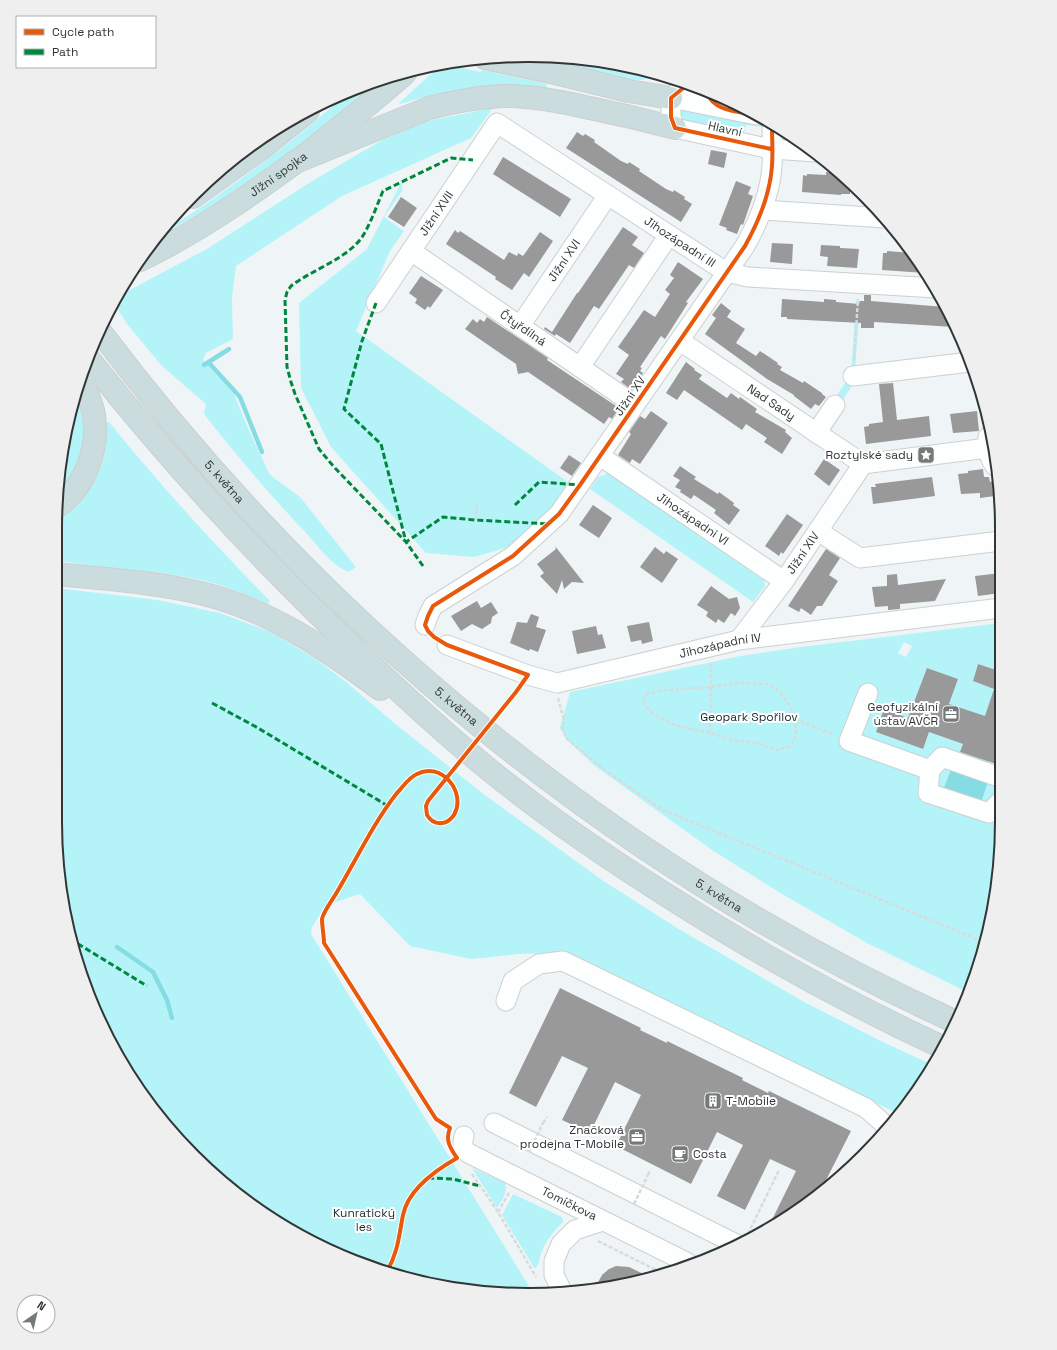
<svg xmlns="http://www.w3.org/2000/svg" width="1057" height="1350" font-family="'Space Grotesk',sans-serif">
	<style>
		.green { fill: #b4f4f9; fill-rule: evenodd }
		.water { fill: #85dce2 }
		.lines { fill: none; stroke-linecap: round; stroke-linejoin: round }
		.stream { stroke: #85dce2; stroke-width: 4.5 }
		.building { fill: #989998 }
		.minor-casing { stroke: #cbd0d0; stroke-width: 21 }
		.highway-casing { stroke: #cccfd0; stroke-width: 24 }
		.path { stroke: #d8dbdb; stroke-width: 2.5; stroke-dasharray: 4 2; stroke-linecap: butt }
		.minor { stroke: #fdfefe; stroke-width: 19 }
		.highway { stroke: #cadcde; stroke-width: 22 }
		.path-bridge { stroke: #d8dbdb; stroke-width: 2.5; stroke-dasharray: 4 2; stroke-linecap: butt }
		.quiet { stroke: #00873e; stroke-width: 3; stroke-dasharray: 6 3; stroke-linecap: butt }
		.cycleway-casing { stroke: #fff; stroke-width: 6 }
		.cycleway { stroke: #e8590c; stroke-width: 4 }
		.labels { text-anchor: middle; stroke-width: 4; stroke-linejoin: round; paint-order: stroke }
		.street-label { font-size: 12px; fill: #313636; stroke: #fff }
		.poi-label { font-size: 12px; fill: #313636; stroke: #fff; text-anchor: end }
		.park-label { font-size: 12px; fill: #182e2f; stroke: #fff }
		.rim { fill: none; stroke: #313636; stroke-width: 2 }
	</style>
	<rect width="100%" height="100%" fill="#eff5f6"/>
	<!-- green -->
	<path class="green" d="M559 56 651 71 662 75 641 80H633L531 57Z
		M446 64 480 72 483 70 547 84 546 88C495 81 449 89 400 104L399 103 441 65Z
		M378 80C333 119 286 157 236 191 211 208 184 222 157 237V236L159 234C207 205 252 171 296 137 322 117 346 90 378 80Z
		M493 108 471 138 342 196 236 266 232 298 233 339 206 353 203 360 234 394 247 426 270 475 300 497 356 567 349 572C331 565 319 547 306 533 270 495 236 455 204 414L206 404 162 366 127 324 114 303 118 296 207 249 309 183 382 140 427 121Z
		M681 110 691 111 764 124 766 129H762V127L746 125 744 134 760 137 761 135 765 136 763 140 688 126 680 118Z
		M403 179 402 191 384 217 404 231 390 251 356 331 568 482 549 512 509 547 474 557 426 553 331 447 301 388 299 303 367 249Z
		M856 300 860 301 855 372 856 380 825 426 819 422 851 374Z
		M76 395C89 428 87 469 57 492Z
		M109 422C160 485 214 544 270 601L268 604C248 595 227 586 205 581 156 569 105 570 56 560V521C82 504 103 477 106 445 106 438 105 431 105 424Z
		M611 472 763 575 765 586 753 602 590 489 598 477Z
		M56 588 158 600 220 613 273 633 317 660 346 682 393 722 482 793 602 880 682 931 806 1003 885 1043 933 1065 922 1085 897 1113 559 953 519 954 471 959 410 946 360 894 326 905 312 927 311 934 534 1294H524C520 1287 513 1285 508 1292L406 1279 292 1232 194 1156 119 1058 71 944 55 821Z
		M1001 623 1002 672 978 664 973 681 994 689 1002 711V722L951 705H949L958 679 927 668 909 718 884 709 876 732 923 749 929 732 963 744 960 752 969 755 970 752 988 759 987 762 995 765 998 757 1002 758V822L993 914 969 993 867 943 782 894 712 850 595 766 566 739 560 728 570 692 740 656 800 647ZM904 642 912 646 906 657 898 653Z
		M472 1168 505 1183C508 1193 502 1200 497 1208Z
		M513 1194 562 1217 563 1219V1222C554 1231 547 1239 542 1251 539 1258 540 1264 535 1269L502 1215Z"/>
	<!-- water -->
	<path class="water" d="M952 767 988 782 981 802 944 788Z"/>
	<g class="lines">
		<!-- stream -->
		<path class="stream" d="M209 363 240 397 262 452
			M204 365 229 349
			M117 947 153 972 167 1000 172 1018"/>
	</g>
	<!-- building -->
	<path class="building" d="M577 132 583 136 585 134 595 140 594 142 621 161 628 164 629 162 640 169 639 171 666 189 673 192 674 190 685 197 684 199 692 204 681 222 566 148Z
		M711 150 727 153 724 168 708 164Z
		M503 157 571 199 560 217 493 174Z
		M826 172 837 173 850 184V194H841V195L802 192 803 175 807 176V174L826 175Z
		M736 181 751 187 748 194 753 196 743 225 741 224 737 234 726 230 727 228 719 225Z
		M401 197 417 208 404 227 388 217Z
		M623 227 638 237 632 245 644 253 634 268 629 265 599 309 594 306 570 343 556 334 555 336 544 329 545 327 552 332 577 293H578Z
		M455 230 458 233 460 231 504 260 509 252 517 256 518 253 523 256 540 232 553 241 529 277 524 273 512 290 495 279 496 277 446 244Z
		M772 243 793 244 792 264 770 262Z
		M821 245 840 246V248L859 249 857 268 827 266 828 257 820 256Z
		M887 251 911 253 925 273 882 270 883 253H887Z
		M678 262 703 279 686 302 688 303 665 339 661 336 640 367 642 368 640 371 643 373 632 390 621 382 624 379 616 374 629 355 618 347 644 310 655 317 670 294 665 290 674 278 670 275Z
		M421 276 443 290 430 308 428 306 425 310 415 303 417 299 409 293Z
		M864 295H871V301L945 307 954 327 874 322V328H861V323L787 319V317H781L782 299 824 302V299L836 300V302L859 304 860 301H864Z
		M721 303 731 311 727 317 745 329 736 343 756 356 760 351 778 363 777 364 782 367 780 370 803 383 804 381 822 393V394L826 397 819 406 815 404 811 409 794 396V395L767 379 705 334 716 318 712 315Z
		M487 317 548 358 547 360 619 408 612 419 609 417 604 424 528 372 518 374 516 364 465 329 473 319 477 323 480 319 484 322Z
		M686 362 695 369 694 370 702 375 699 379 727 398 731 393 739 399 740 397 757 409 755 412 786 430 785 432 792 438 782 454 764 442 767 438 746 424 742 430 684 390 677 400 666 393Z
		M893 383 897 420 929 416 931 436 866 444 864 427 869 426V424L883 422 879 384Z
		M651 411 668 423 640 464 632 459 630 463 618 455 631 434 629 432 640 416 645 419Z
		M977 411 979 431 953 433 950 414Z
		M569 455 581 463 572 476 560 468Z
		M824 459 840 470 829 486 814 474Z
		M680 466 696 477 694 479 718 494 719 492 734 503 733 505 740 510 729 525 714 513 716 510 694 495 691 499 680 492 681 490 675 487 680 480 673 476Z
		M983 469 984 477H989L990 482 993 481 995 496 980 498V493L961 494 958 474 968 473V471Z
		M932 477 935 496 873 504 871 487H876L875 484Z
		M593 505 612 518 599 538 579 525Z
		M787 514 803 525 783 554 781 552 779 556 765 546Z
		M555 546 584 583 572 582 564 589 562 580 557 594 540 576 544 573 537 564 556 549Z
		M655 547 664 554 666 551 678 559 662 583 640 567Z
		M826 549 840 558 829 575 838 581 822 606H817L811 615 801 608 799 612 788 606Z
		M1001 573V593L978 596 975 576Z
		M897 574 898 585 946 579 935 601 900 604V609L888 610V606L875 607 872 587 887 586V575Z
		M711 586 729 599 737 597 740 608 735 616 731 613 724 623 718 619 716 623 706 616 708 612 697 605Z
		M477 601 481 608 491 602 498 613 492 617 491 623 482 629 472 624 461 631 451 616Z
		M531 614 539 617 536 627 546 630 538 652 530 649 529 651 510 643 517 622 527 623Z
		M649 622 653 641 642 644 641 640 631 642 627 626Z
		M596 626 598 635 602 634 606 648 577 654 572 631Z
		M978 664 1002 672V711L998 721 1002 722V758L998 757 996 764 960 752 963 744 929 732 923 749 876 732 884 709 908 718 927 668 958 679 949 704 985 716 994 689 973 681Z
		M560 988 641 1028 640 1030 667 1043V1041L743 1078 742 1080 768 1093 769 1091 851 1131 820 1192 767 1230 796 1171 770 1159 745 1210 717 1196 743 1145 717 1132 691 1184 616 1146 641 1095 615 1082 590 1133 562 1120 588 1068 562 1056 536 1107 509 1093Z
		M616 1266 629 1267 652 1278 596 1286 602 1275 609 1269Z"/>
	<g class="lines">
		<defs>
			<g id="minor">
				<path d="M671 98V117L675 128 771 149 816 152"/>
				<path d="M671 98 756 115"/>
				<path d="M671 98 687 85"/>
				<path d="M763 210 885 218"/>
				<path id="s1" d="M411 251 635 405"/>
				<path id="s2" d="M376 303 497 123 726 272 748 277 936 288"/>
				<path id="s3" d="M520 326 608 195"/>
				<path id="s4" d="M680 341 863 464"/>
				<path d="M580 367 669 235"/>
				<path d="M853 376 970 362"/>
				<path d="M816 433 835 405"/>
				<path d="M988 437C987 448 988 456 995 466"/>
				<path id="s5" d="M600 456 784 581"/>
				<path d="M863 464 987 448"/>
				<path d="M818 531 860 558 1001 541"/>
				<path d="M425 625 428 616 433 606 513 556 559 514 745 246C759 221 770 195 772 166 773 153 772 139 772 125"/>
				<path id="s6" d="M739 640 784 581 863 464"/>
				<path id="s7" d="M447 645 528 675 557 683 739 640 1001 608"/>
				<path d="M868 693 849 741 930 770"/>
				<path d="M1002 778 942 757 930 770 928 793 989 813 1002 800"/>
				<path d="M506 1001 513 981 539 964 563 961 866 1108 883 1123"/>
				<path d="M494 1123 736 1244"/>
				<path id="s8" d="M464 1136C462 1144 462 1148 468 1153L688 1263"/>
				<path d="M562 1291 554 1275V1261L561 1244 575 1230 603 1221"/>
			</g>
			<g id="highway">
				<path d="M485 58 555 73 629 91 671 98"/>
				<path d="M293 163 429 108C453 102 478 97 504 96 531 96 559 101 585 107 615 113 645 120 675 128"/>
				<path d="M193 197 259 150 308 111"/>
				<path id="s9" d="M140 260C198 232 252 194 304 156 338 129 373 102 405 73"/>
				<path id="s10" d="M99 330C323 627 617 868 956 1022"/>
				<path d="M88 358C172 464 264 564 363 657 403 695 444 733 487 768 542 813 600 853 660 891 750 949 845 1002 942 1047"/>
				<path d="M56 507C86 487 99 449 94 415 92 402 85 389 80 377"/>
				<path d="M56 574C104 579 157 582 204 594 270 610 326 649 380 689"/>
			</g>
		</defs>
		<!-- minor casing -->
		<use href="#minor" class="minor-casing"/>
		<!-- highway casing -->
		<use href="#highway" class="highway-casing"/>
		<!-- path -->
		<path class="path" d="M854 360 858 299
			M475 520 477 504
			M558 698 564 720 562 727 567 739 606 771 663 810 984 942
			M795 719 834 735
			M710 733C689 729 650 722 643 700L646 694 659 691 711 687 736 683 769 684 780 692 795 714 796 735 791 746 777 750 757 743 732 740 710 733 711 664
			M543 1123 547 1117
			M472 1174 498 1212 536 1277
			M648 1175 650 1170
			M498 1212 509 1193
			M748 1234 779 1170
			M598 1241 664 1274"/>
		<!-- minor -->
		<use href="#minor" class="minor"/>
		<!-- highway -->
		<use href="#highway" class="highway"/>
		<!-- path-bridge -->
		<path class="path-bridge" d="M529 1152 543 1123
			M634 1204 648 1175"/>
		<!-- quiet -->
		<path class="quiet" d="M376 303 362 341 344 409 381 444 406 542 443 517 475 520 549 524
			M515 505 539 482 580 485
			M423 566 406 542 334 467 319 449 295 394 291 382 287 367 285 300 287 292 291 286C313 269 350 258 364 234 372 220 377 205 383 191L451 158 473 160
			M212 703 258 728 388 806
			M70 939 147 986
			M428 1178 453 1179 480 1186"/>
		<defs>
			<path id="cycleway" d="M687 85 671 98V117L675 128 771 149
				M706 92C715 112 736 111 756 115
				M387 1271C398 1253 399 1235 403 1215 408 1190 436 1170 457 1158 450 1148 445 1140 450 1128L436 1119 324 943C324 936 322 926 322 919 323 912 333 899 337 892 356 860 374 822 397 793 403 787 408 778 417 774 441 761 467 792 454 815 451 819 447 823 442 823 435 824 430 820 427 815L426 806 428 801 516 692 528 675 447 645 434 637 428 631 425 625 428 616 433 606 513 556 559 514 580 485 745 246C759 221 770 195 772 166 773 153 772 139 772 125"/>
		</defs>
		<!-- cycleway casing -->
		<use href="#cycleway" class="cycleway-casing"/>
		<!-- cycleway -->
		<use href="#cycleway" class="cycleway"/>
	</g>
	<!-- icons -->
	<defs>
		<symbol id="sight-square" viewBox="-11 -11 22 22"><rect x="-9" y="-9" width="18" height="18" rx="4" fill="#747979" stroke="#fff"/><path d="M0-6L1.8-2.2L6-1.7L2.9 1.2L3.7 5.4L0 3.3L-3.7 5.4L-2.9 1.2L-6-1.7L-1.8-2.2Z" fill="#fff"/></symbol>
		<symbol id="office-square" viewBox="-11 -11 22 22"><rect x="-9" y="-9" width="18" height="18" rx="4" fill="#747979" stroke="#fff"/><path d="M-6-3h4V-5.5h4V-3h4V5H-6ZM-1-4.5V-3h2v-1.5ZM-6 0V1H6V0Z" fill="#fff"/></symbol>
		<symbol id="building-square" viewBox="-11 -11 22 22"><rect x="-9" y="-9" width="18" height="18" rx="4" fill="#747979" stroke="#fff"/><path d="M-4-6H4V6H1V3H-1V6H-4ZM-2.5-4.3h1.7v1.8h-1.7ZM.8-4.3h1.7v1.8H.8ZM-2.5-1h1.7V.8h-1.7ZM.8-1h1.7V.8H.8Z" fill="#fff"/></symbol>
		<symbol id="cafe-square" viewBox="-11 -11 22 22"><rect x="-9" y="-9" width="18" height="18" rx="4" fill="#747979" stroke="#fff"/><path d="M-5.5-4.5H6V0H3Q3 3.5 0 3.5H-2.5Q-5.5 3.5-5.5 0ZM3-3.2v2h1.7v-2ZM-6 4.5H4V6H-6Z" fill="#fff"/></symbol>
	</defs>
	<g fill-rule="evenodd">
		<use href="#sight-square" x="916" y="445" width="20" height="20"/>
		<use href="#office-square" x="941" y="704" width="20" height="20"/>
		<use href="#building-square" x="703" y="1091" width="20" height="20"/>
		<use href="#office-square" x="627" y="1127" width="20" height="20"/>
		<use href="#cafe-square" x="670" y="1144" width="20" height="20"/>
	</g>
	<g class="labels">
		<!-- street labels -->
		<g class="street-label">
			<text transform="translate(725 129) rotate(12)" y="4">Hlavní</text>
			<text dy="4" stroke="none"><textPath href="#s9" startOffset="163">Jižní spojka</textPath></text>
			<text dy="4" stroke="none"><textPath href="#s2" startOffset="108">Jižní XVII</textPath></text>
			<text dy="4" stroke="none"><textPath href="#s2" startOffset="435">Jihozápadní III</textPath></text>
			<text dy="4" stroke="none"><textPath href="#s3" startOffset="79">Jižní XVI</textPath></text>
			<text dy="4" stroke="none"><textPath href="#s1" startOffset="136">Čtyřdílná</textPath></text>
			<text transform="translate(630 396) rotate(-56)" y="4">Jižní XV</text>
			<text dy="4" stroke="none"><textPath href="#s4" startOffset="110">Nad Sady</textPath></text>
			<text dy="4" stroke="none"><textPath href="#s10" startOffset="197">5. května</textPath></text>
			<text dy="4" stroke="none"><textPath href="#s5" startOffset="112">Jihozápadni VI</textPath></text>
			<text dy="4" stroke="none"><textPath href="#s6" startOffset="108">Jižní XIV</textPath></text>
			<text dy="4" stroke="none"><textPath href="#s7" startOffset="284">Jihozápadní IV</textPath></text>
			<text dy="4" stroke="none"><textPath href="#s10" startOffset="520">5. května</textPath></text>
			<text dy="4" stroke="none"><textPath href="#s10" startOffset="844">5. května</textPath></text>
			<text dy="4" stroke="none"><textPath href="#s8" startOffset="132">Tomíčkova</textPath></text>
		</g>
		<!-- poi labels -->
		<g class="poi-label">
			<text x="913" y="459">Roztylské sady</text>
			<text x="938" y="711">Geofyzikální<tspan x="938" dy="14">ústav AVČR</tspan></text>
			<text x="726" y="1105" text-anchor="start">T-Mobile</text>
			<text x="624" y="1134">Značková<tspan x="624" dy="14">prodejna T-Mobile</tspan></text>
			<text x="693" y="1158" text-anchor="start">Costa</text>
		</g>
		<!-- park labels -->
		<g class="park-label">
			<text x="749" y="721">Geopark Spořilov</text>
			<text x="364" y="1217">Kunratický<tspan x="364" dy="14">les</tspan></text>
		</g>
	</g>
	<!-- crop -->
	<path d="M0 0H1057V1350H0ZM528 62H529A466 466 0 0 1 995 528V822A466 466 0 0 1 529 1288H528A466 466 0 0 1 62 822V528A466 466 0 0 1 528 62Z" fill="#efefef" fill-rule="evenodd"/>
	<path class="rim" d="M528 62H529A466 466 0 0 1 995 528V822A466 466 0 0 1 529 1288H528A466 466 0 0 1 62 822V528A466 466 0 0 1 528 62Z"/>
	<!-- legend -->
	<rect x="16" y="16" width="140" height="52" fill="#ffffff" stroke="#adafaf"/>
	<rect x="24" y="29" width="20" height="6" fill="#e8590c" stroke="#adafaf"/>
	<text x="52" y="36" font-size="12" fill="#313636">Cycle path</text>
	<rect x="24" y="49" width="20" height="6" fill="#00873e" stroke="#adafaf"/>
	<text x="52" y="56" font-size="12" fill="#313636">Path</text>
	<!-- north arrow -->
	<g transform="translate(36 1314) rotate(34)"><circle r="19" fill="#ffffff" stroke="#adafaf"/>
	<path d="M0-3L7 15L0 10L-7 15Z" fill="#747979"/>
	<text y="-6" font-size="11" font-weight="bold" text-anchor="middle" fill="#313636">N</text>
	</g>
</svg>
